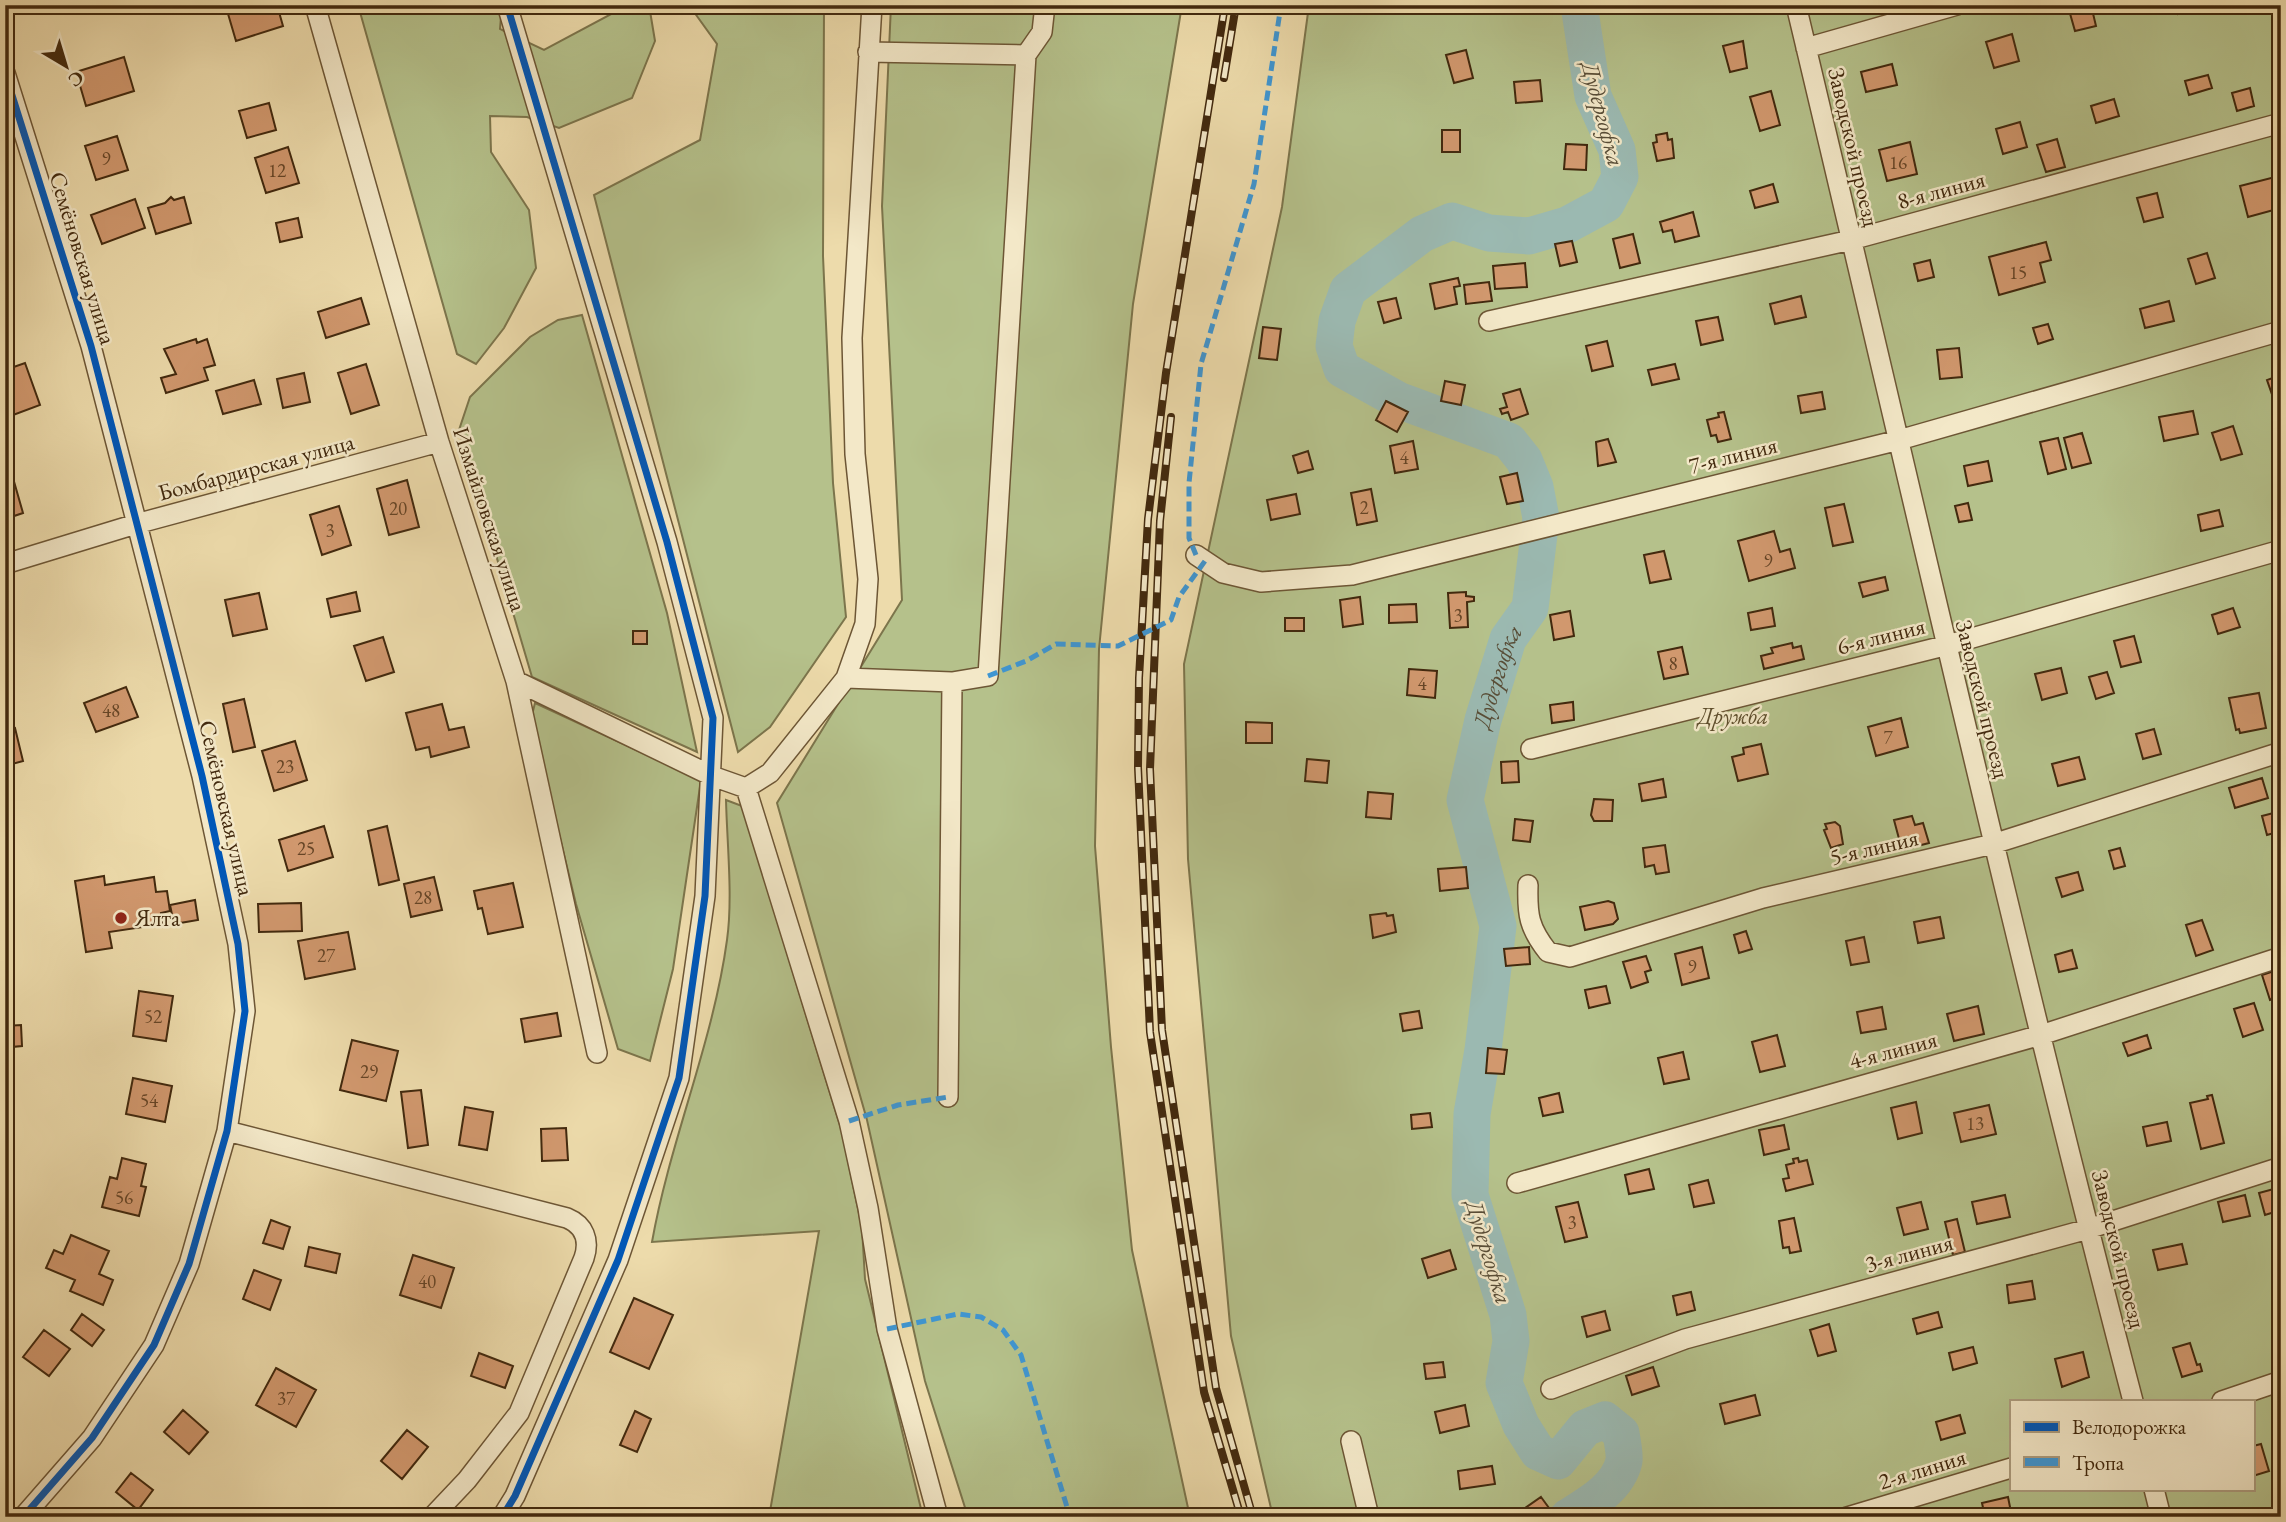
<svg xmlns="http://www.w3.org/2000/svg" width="2286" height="1522" font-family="'EB Garamond',serif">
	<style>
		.green { fill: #b5c18b; stroke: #7c754c; stroke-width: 2; fill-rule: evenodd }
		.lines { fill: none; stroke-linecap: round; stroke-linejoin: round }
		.river { stroke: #9bb9b1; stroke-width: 37 }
		.building { fill: #d1986e; stroke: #42290e; stroke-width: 2 }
		.street-casing { stroke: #6d5635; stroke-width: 22 }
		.street { stroke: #f3e8c8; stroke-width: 19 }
		.rail-casing { stroke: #42290e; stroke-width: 8 }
		.rail { stroke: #f3e8c8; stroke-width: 5; stroke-dasharray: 16; stroke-linecap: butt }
		.quiet { stroke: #3f96d2; stroke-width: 5; stroke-dasharray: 10 5; stroke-linecap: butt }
		.cycleway-casing { stroke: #f3e8c8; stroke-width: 11 }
		.cycleway { stroke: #0057b8; stroke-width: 7 }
		.poi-dot { fill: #8f2418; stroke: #f3e8c8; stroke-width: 2.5 }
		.labels { text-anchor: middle; stroke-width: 5; stroke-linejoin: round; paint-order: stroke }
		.number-label { font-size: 19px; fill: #664526 }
		.street-label { font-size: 23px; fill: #42290e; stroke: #f3e8c8 }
		.park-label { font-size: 23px; font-style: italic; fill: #5f4f2d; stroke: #f3e8c8 }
		.poi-label { font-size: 23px; fill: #42290e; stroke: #f3e8c8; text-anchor: start }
		.water-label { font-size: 24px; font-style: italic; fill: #584d37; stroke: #f3e8c8 }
	</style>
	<rect width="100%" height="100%" fill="#eddbab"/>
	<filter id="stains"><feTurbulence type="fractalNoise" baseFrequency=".00286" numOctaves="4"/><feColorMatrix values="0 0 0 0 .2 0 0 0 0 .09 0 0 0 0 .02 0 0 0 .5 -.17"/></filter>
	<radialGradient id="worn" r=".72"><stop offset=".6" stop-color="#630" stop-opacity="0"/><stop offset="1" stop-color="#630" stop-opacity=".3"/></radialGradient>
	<!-- green -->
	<path class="green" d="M358 5H502L500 29 544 50 628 5H649L655 41 632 98 559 128 527 117 490 116 491 152 529 210 536 268 504 328 476 364 457 354Z
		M689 5H824L823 256 833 483 846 617 770 727 738 752 594 195 700 140 717 44Z
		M891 5H1182L1133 304 1099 649 1095 846 1111 1047 1132 1250 1190 1517H968L925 1381 867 1120 777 803 902 600 882 206Z
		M1309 5H2281V1517H1273L1231 1336 1188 859 1184 664 1282 207ZM2011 1401H2253V1489H2011Z
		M582 315 667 613 697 752 532 677 459 430 470 397 530 337 558 320Z
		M535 703 701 780 673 969 650 1061 618 1049 576 904 531 719Z
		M726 800 742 806 842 1132 862 1228 865 1279 923 1517H769L819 1231 652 1242C670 1140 713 1043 727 940 733 898 727 843 726 800Z"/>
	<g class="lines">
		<!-- river -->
		<path class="river" id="s1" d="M1568 1517C1589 1504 1618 1488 1624 1461 1625 1453 1622 1441 1621 1433L1605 1420 1585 1428 1558 1461 1538 1452 1521 1425 1504 1383 1511 1341 1508 1315 1470 1195 1472 1114 1483 1050 1498 926 1465 800 1483 720 1508 639 1530 608 1541 518 1535 487 1524 460 1509 441 1398 400 1342 369 1334 346 1337 321 1348 290 1422 234 1452 221 1489 233 1529 236 1567 225 1606 204 1620 177 1617 150 1593 96 1579 5"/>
	</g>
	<!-- building -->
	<path class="building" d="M233 5H277L283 26 236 41 226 7Z
		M2091 5 2096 26 2075 31 2069 10Z
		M2172 5H2195L2196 10 2178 14 2176 6Z
		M2012 34 2019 61 1994 68 1986 42Z
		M1743 41 1747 68 1730 72 1723 46Z
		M1466 50 1473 78 1454 83 1446 55Z
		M124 57 134 91 86 106 76 72Z
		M1892 64 1897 85 1866 92 1861 72Z
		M2208 75 2212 88 2189 95 2185 81Z
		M1540 80 1542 101 1516 103 1514 82Z
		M2250 88 2254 106 2237 111 2232 93Z
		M1771 91 1780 125 1760 131 1750 97Z
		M2114 99 2119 116 2096 123 2091 106Z
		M269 103 276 130 247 138 239 111Z
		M2020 122 2027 147 2003 154 1996 129Z
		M1442 130H1460V152H1442Z
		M1667 133 1668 140 1672 139 1674 158 1657 161 1653 143 1657 142 1656 135Z
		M117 136 128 170 96 180 85 146Z
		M2057 139 2065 167 2046 172 2037 145Z
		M1910 142 1917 174 1887 181 1879 150Z
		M1566 144 1587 145 1586 170 1564 169Z
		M288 147 299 183 266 193 255 158Z
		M2279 176 2281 208 2248 217 2240 186Z
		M1773 184 1778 202 1755 208 1750 191Z
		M2157 193 2163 217 2144 222 2137 198Z
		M171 197 174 200 184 197 191 223 156 234 148 208 165 203Z
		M135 199 145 228 102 244 91 215Z
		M1693 212 1699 236 1675 242 1672 230 1663 232 1660 222Z
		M298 218 302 237 280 242 276 223Z
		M1633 234 1640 263 1620 268 1613 239Z
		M1572 241 1577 262 1560 266 1555 244Z
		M2046 242 2051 260 2040 263 2045 282 1999 295 1989 257Z
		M2207 253 2215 278 2196 284 2188 259Z
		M1930 260 1934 277 1918 281 1914 264Z
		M1525 263 1527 287 1495 289 1493 266Z
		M1458 278 1460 286 1454 287 1457 304 1435 309 1430 284Z
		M1489 282 1492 301 1466 304 1464 285Z
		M5 286 11 304 5 306Z
		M1801 296 1806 317 1775 324 1770 304Z
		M361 298 369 324 326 338 318 312Z
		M1396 298 1401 318 1384 323 1378 302Z
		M2169 301 2174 321 2145 328 2140 309Z
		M1718 317 1723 340 1701 345 1696 321Z
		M2048 324 2053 339 2038 344 2033 328Z
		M1263 327 1281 329 1277 360 1259 358Z
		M196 339 197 343 207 339 215 365 204 368 208 380 166 393 161 378 176 374 164 349Z
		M1607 341 1613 366 1592 371 1586 346Z
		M1959 348 1962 377 1940 379 1937 350Z
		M25 363 40 405 5 418V370Z
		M366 364 379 405 351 414 338 373Z
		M1675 364 1679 379 1652 385 1648 370Z
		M304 373 310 402 283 408 277 379Z
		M2281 375V401L2275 403 2267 380Z
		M254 380 261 404 223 414 216 391Z
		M1445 381 1465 385 1461 405 1441 401Z
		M1520 389 1528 414 1511 420 1508 412 1502 414 1500 409 1507 407 1503 394Z
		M1822 392 1825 409 1801 413 1798 396Z
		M1386 401 1408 412 1397 432 1376 420Z
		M2193 411 2198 434 2164 441 2159 417Z
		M1724 412 1731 439 1718 442 1716 435 1711 436 1707 420 1719 417 1718 413Z
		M2233 426 2242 454 2221 460 2212 433Z
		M2082 433 2091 463 2072 468 2064 438Z
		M2058 438 2066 469 2048 474 2040 442Z
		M1608 439 1616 462 1598 466 1596 442Z
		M1413 441 1418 469 1395 473 1390 446Z
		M1308 451 1313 469 1298 473 1293 456Z
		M1988 461 1992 481 1968 486 1964 466Z
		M11 471 23 513 5 519V472Z
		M1517 473 1523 501 1507 504 1500 477Z
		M407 480 419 527 389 535 377 489Z
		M1371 489 1377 521 1357 525 1351 493Z
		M1296 494 1300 514 1271 520 1267 500Z
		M1968 503 1972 520 1959 522 1955 506Z
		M1844 504 1853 542 1833 546 1825 508Z
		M339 506 351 545 322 555 310 515Z
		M2219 510 2223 526 2201 531 2198 515Z
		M1774 531 1780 552 1790 549 1795 568 1749 581 1738 541Z
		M1664 551 1671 579 1650 583 1644 555Z
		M1885 577 1888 590 1863 597 1859 583Z
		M356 592 360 611 331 617 327 599Z
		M1466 592V596L1474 597V601L1467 602 1468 627 1450 628 1448 593Z
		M259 593 267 629 233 636 225 600Z
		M1360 597 1363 624 1343 627 1340 600Z
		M1416 604 1417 622 1389 623V605Z
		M1772 608 1775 626 1751 630 1748 613Z
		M2233 608 2240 627 2218 634 2212 615Z
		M1570 611 1574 636 1554 640 1550 615Z
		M1285 618H1304V631H1285Z
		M633 631H647V644H633Z
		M2134 636 2141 662 2121 667 2114 641Z
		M383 637 394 672 366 681 354 646Z
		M1792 643 1793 648 1801 646 1804 659 1764 669 1761 656 1773 653 1771 648Z
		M1682 647 1688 674 1664 679 1658 652Z
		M2061 668 2067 693 2042 700 2035 674Z
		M1409 669 1437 671 1435 698 1407 695Z
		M2107 672 2114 693 2096 699 2089 677Z
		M126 687 138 717 96 732 84 703Z
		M2259 693 2266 728 2240 733 2239 729 2236 730 2229 698Z
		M244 699 255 747 233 752 223 704Z
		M1573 702 1574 720 1552 723 1550 705Z
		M442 704 449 730 464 727 469 747 431 757 429 747 416 750 406 713Z
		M1901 718 1908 747 1876 756 1868 727Z
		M1246 722 1272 723V743H1246Z
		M15 728 23 761 5 766V731Z
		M2154 729 2161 754 2143 759 2136 734Z
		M295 741 307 780 274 791 262 751Z
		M1761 744 1768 774 1738 781 1732 757 1744 754 1743 748Z
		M2079 757 2085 779 2058 786 2052 764Z
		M1307 759 1329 761 1327 783 1305 781Z
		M1518 761 1519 782 1502 783 1501 762Z
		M2262 778 2268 798 2235 808 2229 788Z
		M1663 779 1666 797 1642 801 1639 784Z
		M1368 792 1393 794 1391 819 1366 817Z
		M1594 799 1613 800 1612 821H1594L1591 815Z
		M2281 811V831L2267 835 2262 816Z
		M1912 816 1915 825 1923 823 1929 843 1902 850 1894 820Z
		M1515 819 1533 821 1530 842 1513 840Z
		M1835 822 1840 826 1843 844 1831 848 1824 830 1827 829 1825 824Z
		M324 826 333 857 288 871 279 840Z
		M387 826 399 880 379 885 368 831Z
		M1665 845 1669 872 1656 874 1654 865 1645 867 1643 848Z
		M2120 848 2125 866 2114 869 2109 851Z
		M1466 867 1468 888 1440 891 1438 869Z
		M2078 872 2083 890 2062 897 2056 878Z
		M104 876 105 885 154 877 156 892 167 891 170 911 161 913 163 924 109 932 112 948 86 952 75 881Z
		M434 877 442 910 411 917 404 884Z
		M513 883 523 927 488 934 482 908 478 909 474 891Z
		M195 900 198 920 174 924 170 905Z
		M1608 901 1614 903 1618 919 1613 924 1585 930 1580 907Z
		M301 903 302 931 259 932 258 904Z
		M1386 913 1387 916 1393 915 1396 932 1373 938 1370 915Z
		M1940 917 1944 938 1918 943 1914 922Z
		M2202 920 2213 950 2196 956 2186 925Z
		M1746 931 1752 949 1739 953 1734 935Z
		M348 932 355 969 305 979 298 941Z
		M1864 937 1869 962 1851 965 1846 941Z
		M1529 947 1530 964 1506 966 1504 949Z
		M1702 947 1709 978 1682 985 1675 954Z
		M2072 950 2077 968 2059 972 2055 955Z
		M1646 956 1651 970 1645 972 1648 982 1631 988 1623 962Z
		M5 958H10L11 990H5Z
		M2277 970 2281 996 2270 1000 2262 975Z
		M1606 986 1610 1003 1589 1008 1585 990Z
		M139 991 173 996 166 1041 133 1036Z
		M2254 1003 2263 1030 2243 1037 2234 1009Z
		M1978 1006 1984 1034 1954 1041 1947 1014Z
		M1882 1007 1886 1029 1861 1033 1857 1012Z
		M1419 1011 1422 1028 1403 1031 1400 1014Z
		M557 1013 561 1036 525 1042 521 1019Z
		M21 1025 22 1046 12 1047 13 1073 5 1074V1026Z
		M1777 1035 1785 1066 1760 1072 1752 1042Z
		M2147 1035 2151 1048 2128 1056 2123 1043Z
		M352 1040 398 1051 386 1101 340 1090Z
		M1488 1048 1507 1050 1504 1074 1486 1073Z
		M1683 1052 1689 1079 1664 1084 1658 1058Z
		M133 1078 172 1086 165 1122 126 1114Z
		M421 1090 428 1145 408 1148 401 1092Z
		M1559 1093 1563 1112 1543 1116 1539 1098Z
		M2212 1095 2224 1143 2201 1149 2190 1103 2208 1099 2207 1096Z
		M1916 1102 1922 1133 1898 1139 1891 1108Z
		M1989 1105 1996 1134 1961 1142 1954 1113Z
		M465 1107 493 1112 487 1150 459 1145Z
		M1430 1113 1432 1127 1412 1129 1411 1115Z
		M2167 1122 2171 1141 2147 1146 2143 1127Z
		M1784 1125 1789 1149 1764 1155 1759 1130Z
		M566 1128 568 1160 542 1161 541 1129Z
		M122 1158 146 1164 141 1186 146 1187 139 1216 102 1207 110 1177 117 1179Z
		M1798 1158 1799 1162 1807 1160 1813 1184 1786 1191 1783 1179 1789 1178 1786 1165 1794 1163 1793 1159Z
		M1649 1169 1654 1189 1629 1194 1625 1175Z
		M1708 1180 1714 1203 1694 1207 1689 1185Z
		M2281 1187V1210L2265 1215 2259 1193Z
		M2005 1195 2010 1217 1977 1224 1972 1202Z
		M2245 1195 2250 1216 2223 1222 2218 1202Z
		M1578 1202 1587 1237 1565 1242 1556 1207Z
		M1921 1202 1928 1229 1904 1235 1897 1208Z
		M1794 1218 1801 1251 1790 1253 1789 1247 1783 1248 1779 1221Z
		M1957 1219 1965 1252 1953 1255 1945 1222Z
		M271 1220 290 1227 283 1249 263 1243Z
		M71 1235 109 1251 99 1274 113 1280 103 1305 70 1291 75 1280 46 1268 54 1250 63 1254Z
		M2182 1244 2187 1264 2158 1270 2153 1250Z
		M309 1247 340 1254 336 1273 305 1266Z
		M1450 1250 1456 1269 1428 1278 1422 1259Z
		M413 1255 454 1268 441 1308 400 1295Z
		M254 1270 281 1280 270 1310 243 1299Z
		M2032 1281 2035 1299 2009 1303 2007 1285Z
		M1691 1292 1695 1310 1677 1315 1673 1296Z
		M634 1298 673 1315 649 1369 610 1352Z
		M1605 1311 1610 1330 1587 1337 1582 1317Z
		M1938 1312 1942 1327 1917 1334 1913 1319Z
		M82 1314 104 1330 92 1346 71 1330Z
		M1829 1324 1836 1351 1818 1356 1810 1330Z
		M44 1330 70 1349 49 1376 23 1357Z
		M2190 1343 2197 1365 2200 1364 2202 1371 2182 1377 2173 1348Z
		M1973 1347 1977 1363 1953 1370 1949 1353Z
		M2083 1352 2089 1377 2062 1387 2055 1359Z
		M479 1353 513 1366 505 1388 471 1376Z
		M1443 1362 1445 1377 1426 1379 1424 1364Z
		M1653 1367 1659 1386 1632 1395 1626 1376Z
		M276 1368 316 1390 296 1427 256 1405Z
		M1755 1395 1760 1415 1725 1424 1720 1404Z
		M1465 1405 1469 1426 1440 1433 1435 1412Z
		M183 1410 208 1432 189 1454 164 1432Z
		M635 1411 651 1419 637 1452 620 1445Z
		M1960 1415 1965 1433 1941 1440 1936 1422Z
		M407 1430 428 1447 402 1479 381 1461Z
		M2261 1444 2269 1471 2253 1476V1446Z
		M1492 1466 1495 1484 1460 1489 1458 1471Z
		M131 1473 153 1490 138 1510 116 1492Z
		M1541 1497 1549 1508 1536 1517H1512Z
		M2008 1497 2012 1517H1985L1982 1503Z"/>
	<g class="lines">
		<defs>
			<path id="street" d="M315 5 439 442 516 681 597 1053
				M1796 5C1907 471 2012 938 2133 1401
				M1806 48 1957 5
				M868 52 1026 55
				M5 73 91 346 202 776 238 944 245 1011 227 1131 189 1264 154 1345 92 1438 23 1517
				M1489 321 1851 240 2281 123
				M1196 555 1223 573 1261 582 1352 575 1899 440 2281 331
				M5 564 136 524 439 442
				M846 678 952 682 988 676 1026 55 1042 32 1045 5
				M516 681 712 776 746 788
				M1531 749 1944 646 2281 550
				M746 788 770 773 846 678 865 624 868 579 855 454 852 338 872 5
				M746 788 849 1121 868 1208 887 1329 938 1517
				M1528 885C1527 915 1529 928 1548 952L1570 957 1763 898 1993 844 2281 752
				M948 1097 952 682
				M227 1131 567 1218C584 1225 590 1240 584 1258L519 1413 467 1480 432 1517
				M1517 1183 2041 1035 2281 957
				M1551 1389 1685 1339 2088 1229 2281 1167
				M2222 1401 2281 1381
				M1351 1441 1369 1517
				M2154 1489 2161 1517
				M502 1517 515 1496 618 1260 679 1078 705 896 713 718 667 542 507 5
				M1847 1517 2011 1468"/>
		</defs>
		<!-- street casing -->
		<use href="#street" class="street-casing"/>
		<!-- street -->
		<use href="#street" class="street"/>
		<defs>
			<path id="rail" d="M1225 5 1166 373 1148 519 1139 678 1138 767 1150 1032 1204 1392 1241 1517
				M1224 78 1236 5
				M1171 417 1160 521 1150 769 1162 1030 1216 1388 1253 1517"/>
		</defs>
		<!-- rail casing -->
		<use href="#rail" class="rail-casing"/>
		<!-- rail -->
		<use href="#rail" class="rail"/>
		<!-- quiet -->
		<path class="quiet" d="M1196 555 1189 538V483L1201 364 1254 184 1281 5
			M988 676 1026 661 1056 644 1118 646 1171 620 1179 597 1205 561
			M849 1121 898 1105 948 1097
			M887 1329 958 1314 981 1317 1003 1330 1021 1355 1070 1517"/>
		<defs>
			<path id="cycleway" d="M5 73 91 346 202 776 238 944 245 1011 227 1131 189 1264 154 1345 92 1438 23 1517
				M502 1517 515 1496 618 1260 679 1078 705 896 713 718 667 542 507 5"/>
		</defs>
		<!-- cycleway casing -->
		<use href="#cycleway" class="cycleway-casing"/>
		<!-- cycleway -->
		<use href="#cycleway" class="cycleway"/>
	</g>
	<!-- markers -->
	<circle class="poi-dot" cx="121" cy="918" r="7"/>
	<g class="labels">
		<!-- number labels -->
		<g class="number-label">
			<text x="106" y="165">9</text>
			<text x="1898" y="169">16</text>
			<text x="277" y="177">12</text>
			<text x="2018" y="279">15</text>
			<text x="1404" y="464">4</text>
			<text x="1364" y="514">2</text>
			<text x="398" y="515">20</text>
			<text x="330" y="537">3</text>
			<text x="1768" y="567">9</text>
			<text x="1458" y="622">3</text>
			<text x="1673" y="670">8</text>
			<text x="1422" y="690">4</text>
			<text x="111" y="717">48</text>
			<text x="1888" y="744">7</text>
			<text x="285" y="773">23</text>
			<text x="306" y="855">25</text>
			<text x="423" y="904">28</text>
			<text x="326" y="962">27</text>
			<text x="1692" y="973">9</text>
			<text x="153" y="1023">52</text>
			<text x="369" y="1078">29</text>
			<text x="149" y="1107">54</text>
			<text x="1975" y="1130">13</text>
			<text x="124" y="1204">56</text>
			<text x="1572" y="1229">3</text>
			<text x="427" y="1288">40</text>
			<text x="286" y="1405">37</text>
		</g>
		<!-- street labels -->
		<g class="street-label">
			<text transform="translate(1854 147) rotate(77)" y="8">Заводской проезд</text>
			<text transform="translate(1941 190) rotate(-15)" y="8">8-я линия</text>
			<text transform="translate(83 258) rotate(73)" y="8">Семёновская улица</text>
			<text transform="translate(1733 455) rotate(-14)" y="8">7-я линия</text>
			<text transform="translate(256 467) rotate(-15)" y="8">Бомбардирская улица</text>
			<text transform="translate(490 519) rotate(72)" y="8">Измайловская улица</text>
			<text transform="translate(1881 636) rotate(-14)" y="8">6-я линия</text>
			<text transform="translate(1983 699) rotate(76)" y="8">Заводской проезд</text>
			<text transform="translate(227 808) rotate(77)" y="8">Семёновская улица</text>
			<text transform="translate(1874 847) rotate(-13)" y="8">5-я линия</text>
			<text transform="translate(1893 1050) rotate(-15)" y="8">4-я линия</text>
			<text transform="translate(2119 1249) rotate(76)" y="8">Заводской проезд</text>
			<text transform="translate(1909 1253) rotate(-15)" y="8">3-я линия</text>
			<text transform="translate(1922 1469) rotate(-17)" y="8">2-я линия</text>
		</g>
		<!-- park labels -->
		<g class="park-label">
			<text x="1733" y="724">Дружба</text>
		</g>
		<!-- poi labels -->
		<g class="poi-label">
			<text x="135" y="926">Ялта</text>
		</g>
		<!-- water labels -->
		<g class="water-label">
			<text transform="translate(1603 114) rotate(75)" y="8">Дудергофка</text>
			<text dy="8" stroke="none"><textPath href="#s1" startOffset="1017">Дудергофка</textPath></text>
			<text transform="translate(1489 1252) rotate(73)" y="8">Дудергофка</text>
		</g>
	</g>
	<!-- margin -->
	<rect width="2286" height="1522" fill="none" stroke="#eddbab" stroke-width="28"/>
	<rect x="7" y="7" width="2272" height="1508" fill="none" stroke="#42290e" stroke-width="3.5"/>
	<rect x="14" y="14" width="2258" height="1494" fill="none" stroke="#42290e" stroke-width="2"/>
	<!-- legend -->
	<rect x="2010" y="1400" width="245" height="91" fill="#f3e8c8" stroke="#ac9c7e" stroke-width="2"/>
	<rect x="2024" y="1422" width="35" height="10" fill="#0057b8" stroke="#ac9c7e" stroke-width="2"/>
	<text x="2072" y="1434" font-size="21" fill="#42290e">Велодорожка</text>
	<rect x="2024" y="1457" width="35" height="10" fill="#3f96d2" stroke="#ac9c7e" stroke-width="2"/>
	<text x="2072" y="1470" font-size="21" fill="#42290e">Тропа</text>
	<!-- north arrow -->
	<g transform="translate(66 66) rotate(142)" stroke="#f3e8c8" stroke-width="5" paint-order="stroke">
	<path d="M0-5L12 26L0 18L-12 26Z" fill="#42290e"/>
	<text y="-10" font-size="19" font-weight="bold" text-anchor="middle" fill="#42290e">С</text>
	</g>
	<rect width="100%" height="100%" filter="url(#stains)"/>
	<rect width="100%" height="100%" fill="url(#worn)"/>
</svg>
